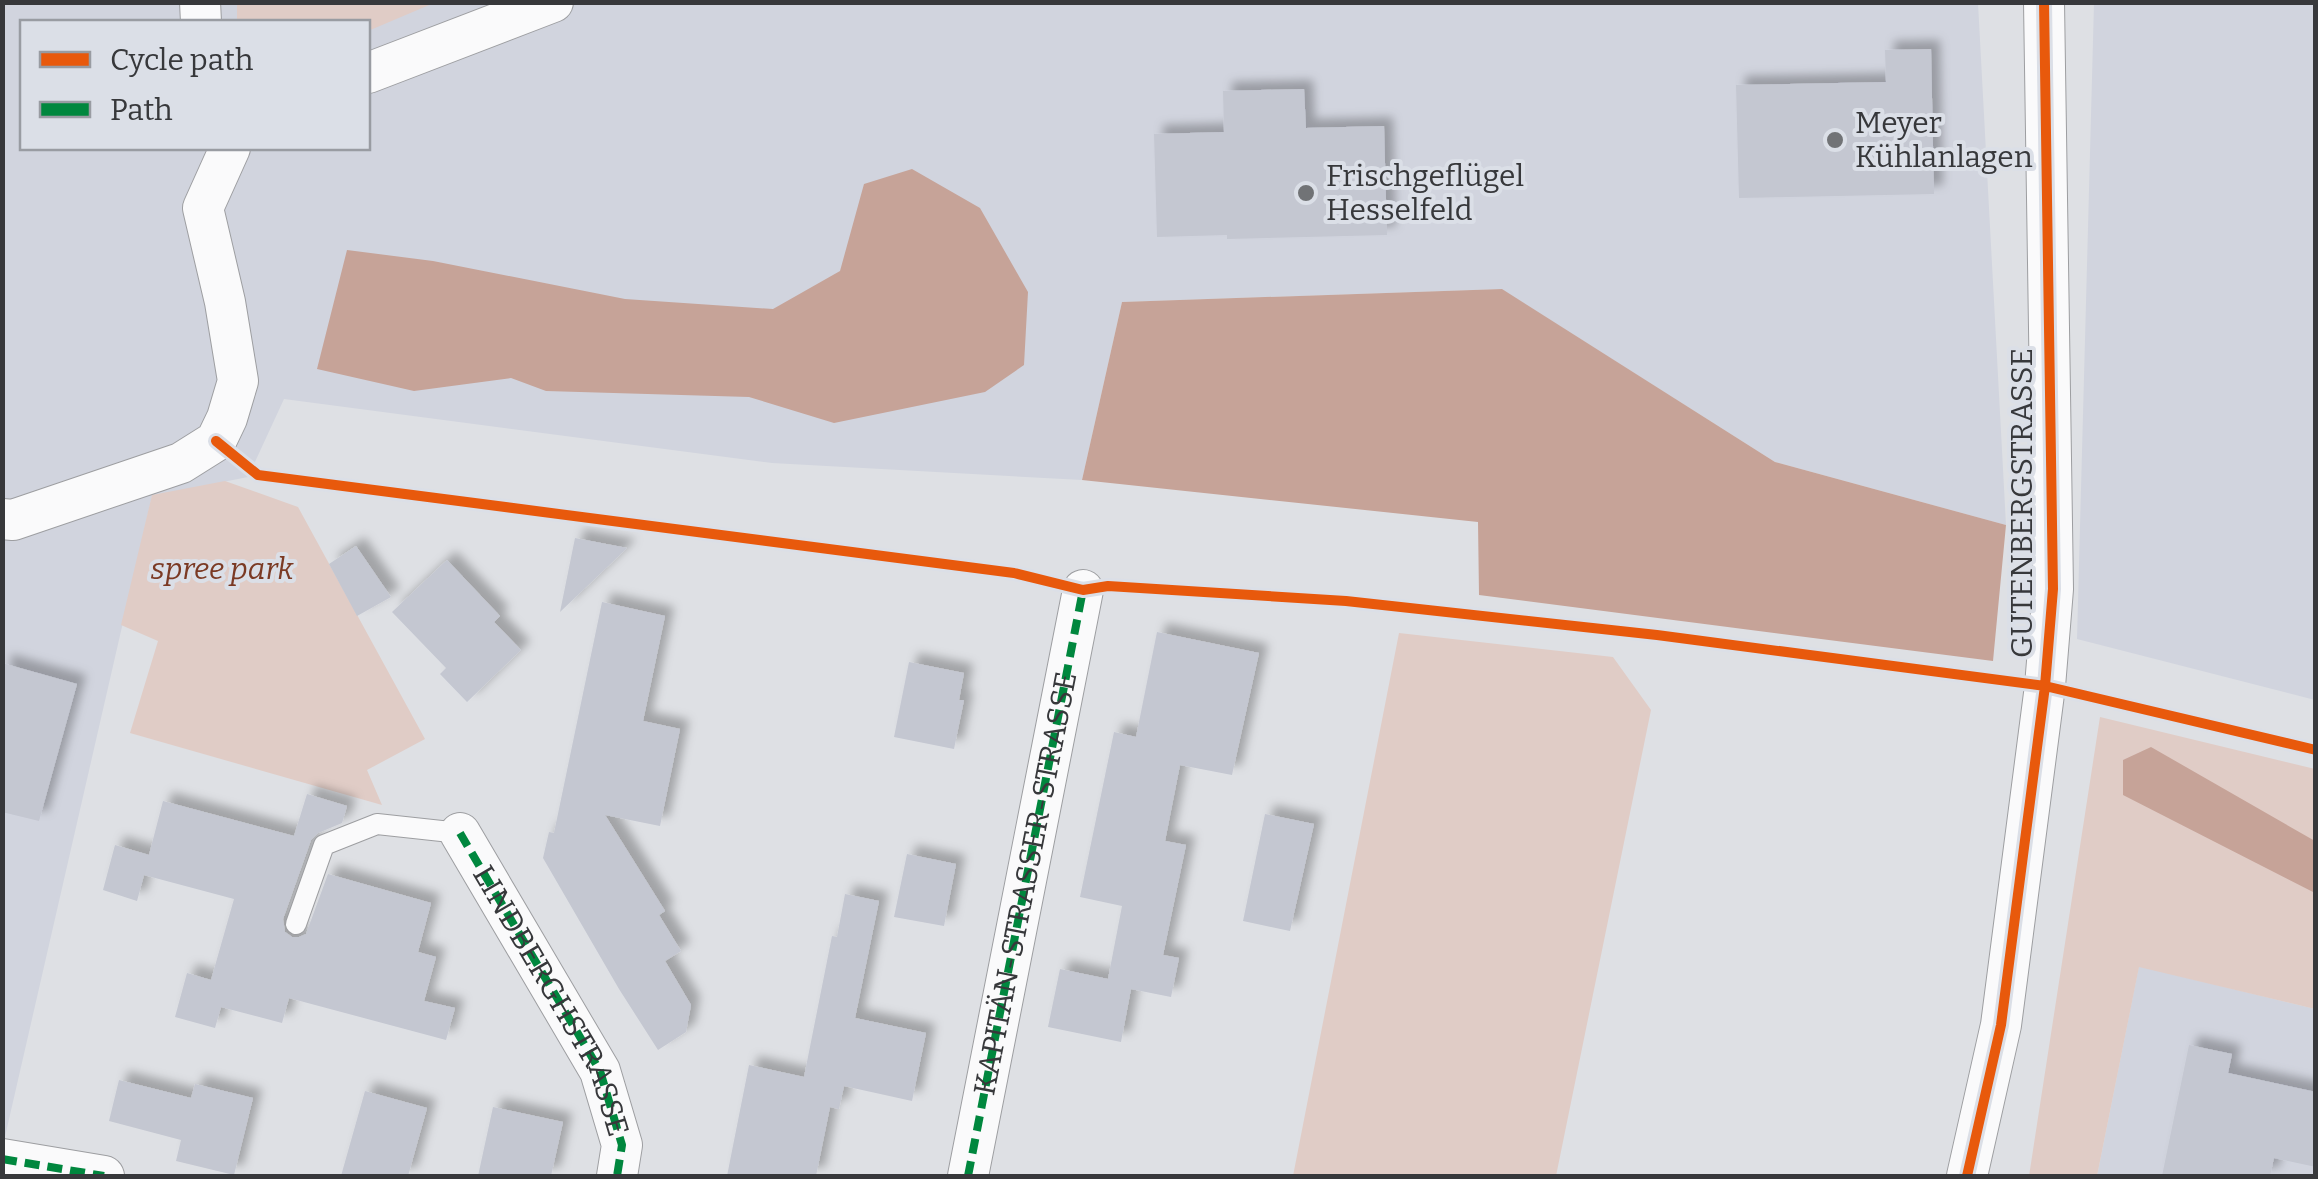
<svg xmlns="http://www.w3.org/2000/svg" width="2318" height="1179" font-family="Bitter,serif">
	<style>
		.built { fill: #d1d4de; fill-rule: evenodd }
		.green { fill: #e0ccc6 }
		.water { fill: #c6a398 }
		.building { fill: #c4c7d1; filter: url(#shadow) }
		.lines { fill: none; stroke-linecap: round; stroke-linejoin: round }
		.lane-casing { stroke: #9d9ea1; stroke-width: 22 }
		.street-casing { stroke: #9d9ea1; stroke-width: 42 }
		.lane { stroke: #fafafb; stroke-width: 20 }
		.street { stroke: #fafafb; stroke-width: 40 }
		.quiet { stroke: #00873e; stroke-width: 8; stroke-dasharray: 15 8; stroke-linecap: butt }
		.cycleway-casing { stroke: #dbdfe7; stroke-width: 16 }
		.cycleway { stroke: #e8590c; stroke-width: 10 }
		.poi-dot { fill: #717376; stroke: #dbdfe7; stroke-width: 4 }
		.labels { text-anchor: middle; stroke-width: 8; stroke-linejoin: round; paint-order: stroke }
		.poi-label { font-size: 30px; fill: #37383b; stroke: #dbdfe7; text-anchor: start }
		.street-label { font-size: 30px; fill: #37383b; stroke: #dbdfe7 }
		.park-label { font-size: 30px; font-style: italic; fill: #7b3a24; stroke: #dbdfe7 }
	</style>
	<defs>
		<filter id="shadow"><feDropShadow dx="9" dy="-9" stdDeviation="5" flood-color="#0004"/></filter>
	</defs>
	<rect width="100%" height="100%" fill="#dee0e4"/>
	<!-- built -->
	<path class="built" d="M2 3H1978L2006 525 1775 462 1501 289 1122 302 1082 480 772 463 284 399 248 477 152 496 4 1141ZM22 22H368V148H22Z
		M2094 3H2315V700L2077 639Z
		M2139 966 2315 1009V1176H2097Z"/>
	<!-- green -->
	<path class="green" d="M237 3V2L434 3 368 31V22H237Z
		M225 481 298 507 425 739 367 770 382 805 130 733 158 641 121 625 152 495Z
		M1399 633 1613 657 1651 710 1556 1176H1293Z
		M2100 717 2315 769V1009L2139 967 2097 1176H2029Z"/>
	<!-- water -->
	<path class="water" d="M912 169 980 208 1028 292 1024 365 985 392 834 423 749 397 546 391 511 378 414 391 317 369 347 250 433 261 625 299 773 309 840 271 864 184Z
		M1502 289 1775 462 2006 525 1993 661 1479 595 1478 522 1082 480 1122 302Z
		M2151 747 2315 841V893L2123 795V760Z"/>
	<!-- building -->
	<path class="building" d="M1931 49 1934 194 1739 198 1736 85 1886 82 1885 50Z
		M1304 89 1306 128 1384 126 1387 235 1227 239V235L1157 237 1154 134 1224 132 1223 91Z
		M575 538 627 548 560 612Z
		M356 546 391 597 357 616 329 564Z
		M447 560 500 616 494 622 521 650 467 702 440 674 446 668 392 612Z
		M602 602 665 616 643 721 680 729 660 826 605 815 665 911 659 915 681 951 665 961 691 1005 686 1032 658 1050 619 989 543 858 549 832 554 833Z
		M1157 632 1259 653 1232 775 1180 765 1165 841 1186 845 1163 955 1179 958 1171 997 1131 989 1121 1042 1048 1027 1060 969 1108 979 1122 906 1080 897 1114 732 1136 737Z
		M909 662 964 673 959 700H964L954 749 894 737Z
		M2 663 77 684 39 821 2 812Z
		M307 794 347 806 342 823 318 833 311 840 283 919 285 932 292 937H299L306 934 328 874 431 903 418 952 436 957 424 1001 455 1008 446 1040 289 998 282 1023 221 1007 215 1028 175 1017 187 973 211 980 234 899 144 875 137 901 103 890 115 845 149 855 163 801 294 836Z
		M1265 814 1314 824 1290 931 1243 921Z
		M907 854 956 864 944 926 894 917Z
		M845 894 879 901 855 1018 926 1033 912 1101 844 1086 839 1109 830 1107 816 1176H727L749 1065 804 1077 832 936 837 937Z
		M2189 1045 2232 1054 2228 1073 2316 1092V1167L2274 1158 2270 1176H2162Z
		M119 1080 191 1098 195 1084 253 1098 234 1175 176 1161 181 1140 109 1121Z
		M365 1091 427 1108 408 1176H341Z
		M493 1107 563 1122 551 1176H478Z"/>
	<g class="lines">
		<defs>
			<path id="lane" d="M296 924 324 845 377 824 460 833"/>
			<g id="street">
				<path d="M200 2 201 22"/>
				<path d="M368 73 553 2"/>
				<path d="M2 519 13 520 181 463 216 441 227 418 238 381 225 302 203 208 230 148"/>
				<path id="s1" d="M460 833 600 1071 622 1145 617 1176"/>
				<path d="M2 1159 104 1176"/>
				<path id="s2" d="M968 1176 1083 590"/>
				<path d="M1967 1176 2001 1025 2045 686 2053 589 2044 2"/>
			</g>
		</defs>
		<!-- lane casing -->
		<use href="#lane" class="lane-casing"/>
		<!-- street casing -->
		<use href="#street" class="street-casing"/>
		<!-- lane -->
		<use href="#lane" class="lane"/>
		<!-- street -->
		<use href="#street" class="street"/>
		<!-- quiet -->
		<path class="quiet" d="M460 833 600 1071 622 1145 617 1176
			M2 1159 104 1176
			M968 1176 1083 590"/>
		<defs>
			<path id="cycleway" d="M216 441 258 475 1014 573 1083 590 1108 586 1346 601 1657 635 2045 686 2316 750
				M1967 1176 2001 1025 2045 686 2053 589 2044 2"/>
		</defs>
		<!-- cycleway casing -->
		<use href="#cycleway" class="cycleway-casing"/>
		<!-- cycleway -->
		<use href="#cycleway" class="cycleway"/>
	</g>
	<!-- markers -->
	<g class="poi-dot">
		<circle cx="1835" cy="140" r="10"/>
		<circle cx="1306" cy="193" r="10"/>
	</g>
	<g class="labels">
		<!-- poi labels -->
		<g class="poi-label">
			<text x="1855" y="133">Meyer<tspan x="1855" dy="34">Kühlanlagen</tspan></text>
			<text x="1326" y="186">Frischgeflügel<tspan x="1326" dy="34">Hesselfeld</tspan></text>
		</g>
		<!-- street labels -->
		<g class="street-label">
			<text transform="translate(2022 503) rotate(-90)" y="10">GUTENBERGSTRASSE</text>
			<text dy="10" stroke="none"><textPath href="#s2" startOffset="298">KAPITÄN-STRASSER-STRASSE</textPath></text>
			<text dy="10" stroke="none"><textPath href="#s1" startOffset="192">LINDBERGHSTRASSE</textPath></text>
		</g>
		<!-- park labels -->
		<g class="park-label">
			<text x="222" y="579">spree park</text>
		</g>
	</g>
	<!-- border -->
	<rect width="2318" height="1179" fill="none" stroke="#37383b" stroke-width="10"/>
	<!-- legend -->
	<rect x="20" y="20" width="350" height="130" fill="#dbdfe7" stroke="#999ca2" stroke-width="2.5"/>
	<rect x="40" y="52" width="50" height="15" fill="#e8590c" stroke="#999ca2" stroke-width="2.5"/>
	<text x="110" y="70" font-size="30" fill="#37383b">Cycle path</text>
	<rect x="40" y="102" width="50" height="15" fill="#00873e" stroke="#999ca2" stroke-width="2.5"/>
	<text x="110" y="120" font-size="30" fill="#37383b">Path</text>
</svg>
